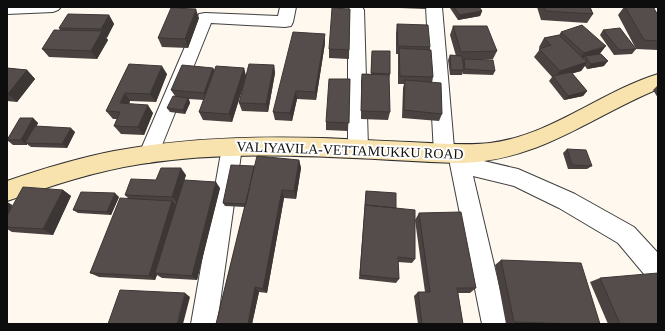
<svg xmlns="http://www.w3.org/2000/svg" width="665" height="331" font-family="'Times New Roman',serif">
	<style>
		.lines { fill: none; stroke-linecap: round; stroke-linejoin: round }
		.street-casing { stroke: #404040; stroke-width: 2 }
		.secondary-casing { stroke: #2f2f2f; stroke-width: 2 }
		.street { fill: #fff; fill-rule: evenodd }
		.secondary { fill: #f8e3af; fill-rule: evenodd }
		.wall { fill: #494240 }
		.shaded-wall { fill: #3c3634 }
		.building { fill: #554d4b; stroke: #3c3634 }
		.labels { text-anchor: middle; stroke-width: 4; stroke-linejoin: round; paint-order: stroke }
		.street-label { font-size: 14px; fill: #0d0d0d; stroke: #fff }
	</style>
	<rect width="100%" height="100%" fill="#fef8ef"/>
	<g class="lines">
		<defs>
			<path id="street" d="M7 7H61L58 10 53 12 7 14Z
				M280 7H296L293 22 291 26 285 27 211 23 156 160 149 163 142 160 139 154 199 14 205 13 278 16Z
				M350 7H362L364 10 368 148 365 154 358 156 351 154 348 148V10Z
				M426 7H442L454 148 461 145 468 148 471 154V158L518 169 575 194 634 227 658 253V283L649 280 618 243 559 208 514 186 473 176 508 324H482L450 164V160L444 162 437 159 434 153Z
				M232 139 239 141 242 147 217 324H191L222 147 225 141Z"/>
			<path id="secondary" d="M658 74V89C586 119 539 162 456 163 351 159 246 148 141 164 95 171 51 186 7 201V181C42 169 78 158 114 151 183 138 252 136 322 138 351 139 380 141 410 142 437 143 464 146 490 143 552 135 600 92 658 74Z"/>
		</defs>
		<!-- street casing -->
		<use href="#street" class="street-casing"/>
		<!-- secondary casing -->
		<use href="#secondary" class="secondary-casing"/>
		<!-- street -->
		<use href="#street" class="street"/>
		<!-- secondary -->
		<use href="#secondary" class="secondary"/>
	</g>
	<!-- wall -->
	<path class="wall" d="M400 7H427L426 9 400 8Z
		M450 7H479L482 11 480 16 458 20 450 8Z
		M537 7H590L593 14 587 23 541 20Z
		M624 7H656L654 9 658 15V50L636 49 632 54 614 55 600 35 603 30 636 49 618 15Z
		M350 9 349 59 329 58V49Z
		M109 15 114 24 106 38 108 40 97 59 49 57 42 49 60 30 59 28Z
		M199 18 188 48 162 47 158 38Z
		M397 24 430 47V50L433 77 432 83 442 114 439 121 402 118 403 88 404 84H398V54H396V33Z
		M453 26 497 51 493 59 479 60 495 71 493 75 463 74V72L462 75H450L448 60 450 55 456 56 450 35Z
		M561 32 600 54 604 66 587 69 585 66 581 71 572 73 587 91 583 96 564 100 549 81 552 77 534 57 540 49 539 47 544 38 559 35Z
		M325 43 316 100 297 99 292 121 275 120 273 112Z
		M372 51 390 74 389 79 390 112 388 120 361 119V82L362 74H371Z
		M129 64 167 74 156 102 130 101 129 104 153 113 144 135 121 134 114 126 117 119H113L106 111Z
		M274 65 275 73 268 112 242 111 239 103 245 80 232 122 203 120 199 112 204 100 189 99 190 103 185 114 170 112 167 108 175 96 171 90 213 68 215 71 244 68 246 76Z
		M7 68 27 70 35 79 17 102 7 101Z
		M350 79 348 131 326 130V122Z
		M658 85V98L653 90Z
		M33 118 38 123 36 127 75 132 67 148 31 147 27 144V145H13L7 140Z
		M567 149 592 166 587 169H568L563 153Z
		M299 160 301 168 296 199 284 198 267 293 259 292 252 324H216L245 207 225 206 223 203 254 166Z
		M186 175 184 180 220 188 197 280 162 278 157 275 155 280 99 277 90 273 129 199 125 195 156 180Z
		M63 190 71 196 53 235 12 232 7 229V202L12 205 11 209Z
		M366 191 396 208 415 259 412 263 398 262 399 279 396 283 359 279Z
		M119 197 111 215 78 213 73 210Z
		M419 213 476 288 470 293H458L463 324H418L414 296 418 292H425L415 220Z
		M501 260 600 324H506L495 265Z
		M600 278 658 324H608L590 282Z"/>
	<!-- shaded-wall -->
	<path class="shaded-wall" d="M196 9 199 18 188 48 185 39Z
		M482 11 480 16 458 20 459 15Z
		M109 15 114 24 107 38 101 29Z
		M102 31 108 40 97 59 91 51Z
		M325 34V43L316 100 315 92Z
		M606 46 599 55 585 56 582 60 577 62 584 53Z
		M608 61 604 66 587 69 591 64Z
		M587 62 581 71 554 79 560 71Z
		M274 65 275 73 268 112 266 104Z
		M162 66 167 74 156 102 150 94Z
		M213 68 216 76 207 101 204 93Z
		M244 68 246 77 232 122 229 114Z
		M27 70 35 79 17 102 8 94Z
		M296 91 297 99 292 121 290 113Z
		M587 91 583 96 564 100 568 96Z
		M125 93 130 101 126 111 120 103Z
		M188 98 190 103 185 114 183 110Z
		M148 105 153 113 144 135 138 127Z
		M33 118 38 123 28 143H25L27 144V145L21 140Z
		M71 128 75 132 67 148 62 144Z
		M299 160 301 168 296 199 294 191Z
		M181 168 186 175 178 203 172 197Z
		M216 182 220 188 197 280 192 276Z
		M63 190 71 196 53 235 43 229Z
		M282 190 284 198 267 293 263 289Z
		M115 193 119 197 111 215 107 212Z
		M172 201 178 207 155 273 157 275 155 280 149 276Z
		M7 202 12 205 7 223Z
		M255 287 259 292 252 324H248Z
		M185 293 190 297 183 324H177Z"/>
	<!-- building -->
	<path class="building" d="M454 7H479L482 11 459 15Z
		M544 7H590L593 14 546 11Z
		M625 7H653L658 15V41L644 40Z
		M171 8 196 9 185 39 158 38Z
		M332 8 350 9 349 50 329 49Z
		M68 14 109 15 101 29 59 28Z
		M397 24 428 25 430 47 398 46Z
		M582 25 606 46 584 53 561 32Z
		M453 26H487L497 51 461 52Z
		M620 28 636 49 619 50 603 30Z
		M54 30 102 31 91 51 42 49Z
		M293 32 325 34 315 92 296 91 290 113 273 112Z
		M559 35 587 62 560 71 539 49 551 45 544 38Z
		M399 48 431 50 433 77 400 76Z
		M372 51H390V74L371 73Z
		M601 54 608 61 591 64 585 56Z
		M450 55 462 56 464 70H451Z
		M464 59 493 60 495 71 465 69Z
		M129 64 162 66 150 94 125 93 120 103 148 105 138 127 114 126 120 112 106 111Z
		M249 64 274 65 266 104 239 103Z
		M182 65 213 68 204 93 171 90Z
		M216 66 244 68 229 114 199 112Z
		M7 68 27 70 8 94H7Z
		M571 72 587 91 568 96 553 76Z
		M362 74 389 75 390 112 361 111Z
		M329 79H350L349 123 326 122Z
		M405 80 441 83 442 114 404 110Z
		M173 96 188 98 183 110 167 108Z
		M20 118H33L21 140H7Z
		M35 126 71 128 62 144 25 143Z
		M567 149 586 150 592 166 572 165Z
		M257 156 299 160 294 191 282 190 263 289 255 287 248 324H216Z
		M231 165 254 166 246 204 223 203Z
		M161 168H181L172 197 125 195 131 179 156 180Z
		M184 180 216 182 192 276 155 273Z
		M23 187 63 190 43 229 7 227V216Z
		M366 191 396 193V208L365 205Z
		M81 192 115 193 107 212 73 210Z
		M120 198 172 201 149 276 90 273Z
		M365 205 415 210V259L398 257 399 279 360 275Z
		M461 212 476 288H457L463 324H422L418 292H430L419 213Z
		M501 260 581 263 600 324H576L514 322Z
		M658 273V324H620L600 278Z
		M120 290 185 293 177 324H108Z"/>
	<g class="labels">
		<!-- street labels -->
		<g class="street-label">
			<text transform="translate(350 150) rotate(2)" y="5">VALIYAVILA-VETTAMUKKU ROAD</text>
		</g>
	</g>
	<!-- border -->
	<rect width="665" height="331" fill="none" stroke="#0d0d0d" stroke-width="16"/>
</svg>
